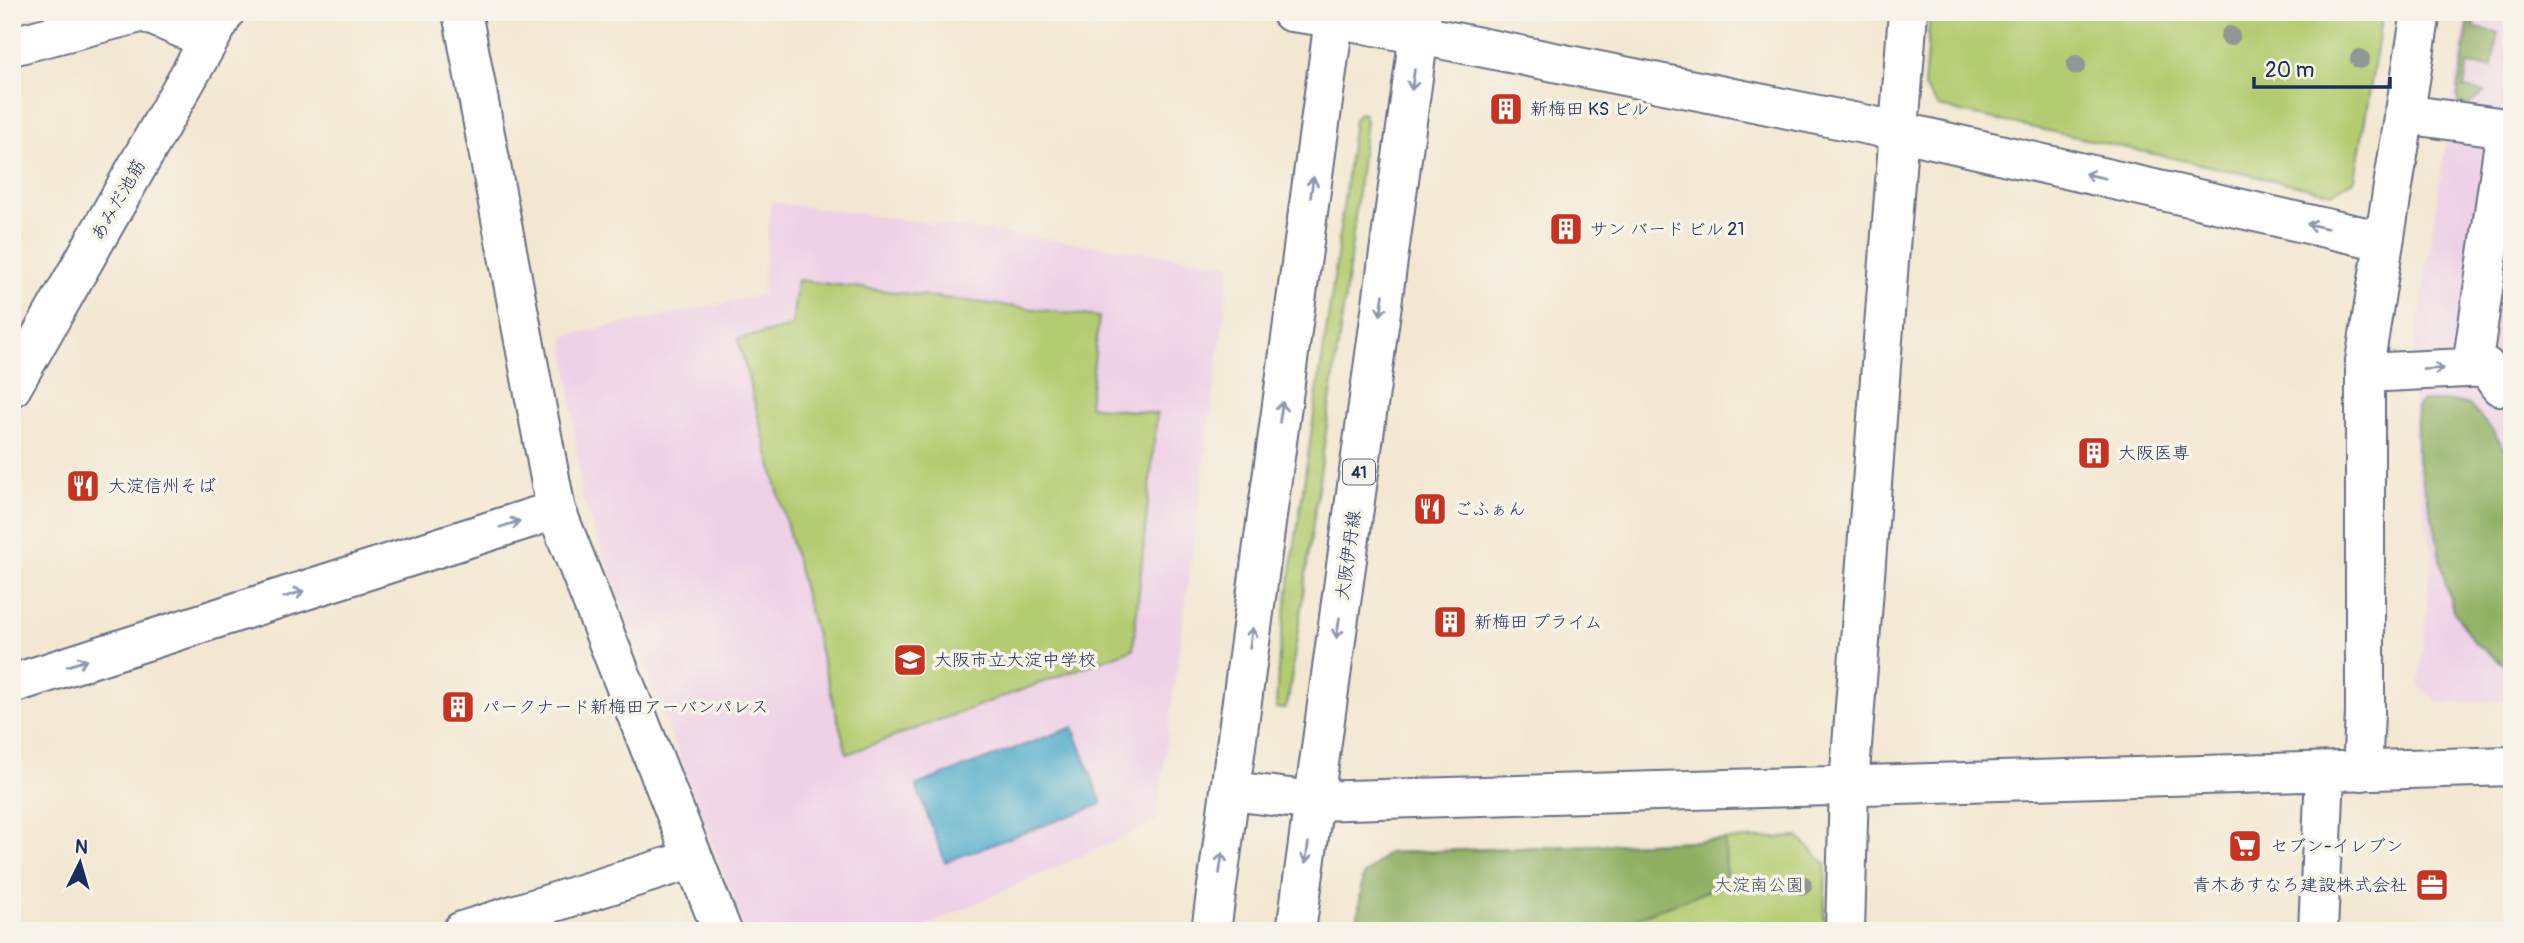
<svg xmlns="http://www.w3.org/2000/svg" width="2524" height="943" font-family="Pangolin,'Klee One',sans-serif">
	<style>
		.built { fill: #eed0e7 }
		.green { fill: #b4cc71; stroke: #687e68; stroke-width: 2 }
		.forest { fill: #8fb063; stroke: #557060; stroke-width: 2 }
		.water { fill: #4babca; stroke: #336d94; stroke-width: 2 }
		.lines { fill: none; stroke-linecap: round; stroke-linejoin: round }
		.minor-casing { stroke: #676f86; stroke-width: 42 }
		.major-casing { stroke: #676f86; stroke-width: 42 }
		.highway-casing { stroke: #676f86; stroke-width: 42 }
		.minor { stroke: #fff; stroke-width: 38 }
		.major { stroke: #fff; stroke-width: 38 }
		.highway { stroke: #fff; stroke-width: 38 }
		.tree { fill: #919794 }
		.oneway { stroke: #8d97ae }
		.labels { text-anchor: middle; stroke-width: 7; stroke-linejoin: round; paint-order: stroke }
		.shield { fill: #f7f3e8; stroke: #5d6a87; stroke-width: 2 }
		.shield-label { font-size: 16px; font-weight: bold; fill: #1b2f5e }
		.poi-label { font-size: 18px; fill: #1b2f5e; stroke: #f7f3e8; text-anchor: start }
		.street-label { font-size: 18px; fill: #1b2f5e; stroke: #f7f3e8 }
		.park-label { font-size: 18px; fill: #415663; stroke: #f7f3e8 }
	</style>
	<rect width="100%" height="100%" fill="#f7f3e8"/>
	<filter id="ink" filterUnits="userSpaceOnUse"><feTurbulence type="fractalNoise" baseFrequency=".0143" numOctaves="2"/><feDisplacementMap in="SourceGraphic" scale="14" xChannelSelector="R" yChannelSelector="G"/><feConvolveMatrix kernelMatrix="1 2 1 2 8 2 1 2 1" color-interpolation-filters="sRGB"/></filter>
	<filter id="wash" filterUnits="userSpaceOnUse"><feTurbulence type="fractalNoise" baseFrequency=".00686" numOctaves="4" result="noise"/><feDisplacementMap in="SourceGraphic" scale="28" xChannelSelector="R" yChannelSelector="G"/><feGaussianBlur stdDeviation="1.57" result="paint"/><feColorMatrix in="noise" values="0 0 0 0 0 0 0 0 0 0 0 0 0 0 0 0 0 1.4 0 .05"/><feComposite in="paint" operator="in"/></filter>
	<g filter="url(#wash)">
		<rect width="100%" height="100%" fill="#f3e7d1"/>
		<!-- built -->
		<path class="built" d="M2466 12H2512V701L2439 703 2419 686 2432 553 2414 461 2412 363Z
			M771 202 1231 264 1156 822 915 931H745L582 498 564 336 762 295Z"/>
		<!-- green -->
		<path class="green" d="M1930 12H2383L2355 179 2332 193 1939 107 1924 87Z
			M1359 113 1364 114 1366 121 1349 268 1288 701 1285 709 1276 708 1279 654 1336 264 1354 119Z
			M797 280 1099 317 1089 406 1157 414 1133 649 847 754 738 339 792 327Z
			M1798 837 1826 864 1824 931H1356L1363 876 1388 853Z"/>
		<!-- forest -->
		<path class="forest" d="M2470 12H2475L2474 28 2498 32 2492 67 2468 64 2464 88 2485 92 2469 105 2460 104 2457 98Z
			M2423 401 2456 402 2469 405 2492 430 2512 459V670L2474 642 2453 610 2442 570 2435 527 2417 460V408Z
			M1725 840 1726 884 1602 931H1356L1363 876 1388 853Z"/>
		<!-- water -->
		<path class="water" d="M1073 727 1102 804 945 862 916 785Z"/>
	</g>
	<g filter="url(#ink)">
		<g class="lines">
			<defs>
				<path id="minor" d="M144 12 209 40
					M462 12 556 510 722 931
					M1291 12 1335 18 1898 131 2383 241
					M12 46 144 12
					M2404 114 2506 128 2472 367
					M2365 373 2486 367 2500 386
					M12 387 225 12
					M12 684 556 510
					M2362 771 2365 714V361L2421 12
					M1231 791 1314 801 2512 766
					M462 931 693 859
					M1845 931 1849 785 1908 12
					M2318 931 2325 773"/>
				<path id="major" d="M1211 931 1335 12
					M1296 931 1422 12"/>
				<path id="highway" d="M1335 18 1336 12"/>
			</defs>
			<!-- minor casing -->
			<use href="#minor" class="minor-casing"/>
			<!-- major casing -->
			<use href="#major" class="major-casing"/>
			<!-- highway casing -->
			<use href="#highway" class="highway-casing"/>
			<!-- minor -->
			<use href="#minor" class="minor"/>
			<!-- major -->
			<use href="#major" class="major"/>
			<!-- highway -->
			<use href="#highway" class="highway"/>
		</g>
		<!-- trees -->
		<g class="tree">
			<circle cx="2230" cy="36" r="10"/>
			<circle cx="2360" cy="59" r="10"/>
			<circle cx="2076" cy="65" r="10"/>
			<circle cx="1802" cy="885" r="10"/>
		</g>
		<!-- one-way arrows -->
		<defs><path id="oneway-shaft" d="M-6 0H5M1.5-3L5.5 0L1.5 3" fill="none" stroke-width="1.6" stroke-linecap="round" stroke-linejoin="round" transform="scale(1.75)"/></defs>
		<g class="oneway">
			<use href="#oneway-shaft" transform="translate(1413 80) rotate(98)"/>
			<use href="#oneway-shaft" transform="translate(2095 176) rotate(-167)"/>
			<use href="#oneway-shaft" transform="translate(1312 187) rotate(-82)"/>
			<use href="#oneway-shaft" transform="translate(2317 226) rotate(-167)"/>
			<use href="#oneway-shaft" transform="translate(1382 305) rotate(98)"/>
			<use href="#oneway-shaft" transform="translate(2433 369) rotate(-3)"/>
			<use href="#oneway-shaft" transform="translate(1281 412) rotate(-82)"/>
			<use href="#oneway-shaft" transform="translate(510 524) rotate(-18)"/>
			<use href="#oneway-shaft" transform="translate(294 594) rotate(-18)"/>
			<use href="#oneway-shaft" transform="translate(1338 628) rotate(98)"/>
			<use href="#oneway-shaft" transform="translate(1251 638) rotate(-82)"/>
			<use href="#oneway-shaft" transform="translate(77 663) rotate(-18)"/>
			<use href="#oneway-shaft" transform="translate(1307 853) rotate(98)"/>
			<use href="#oneway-shaft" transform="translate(1221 863) rotate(-82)"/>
		</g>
	</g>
	<!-- icons -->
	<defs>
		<symbol id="building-square" viewBox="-11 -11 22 22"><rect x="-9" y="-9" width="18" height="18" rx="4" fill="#c8321e" stroke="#f7f3e8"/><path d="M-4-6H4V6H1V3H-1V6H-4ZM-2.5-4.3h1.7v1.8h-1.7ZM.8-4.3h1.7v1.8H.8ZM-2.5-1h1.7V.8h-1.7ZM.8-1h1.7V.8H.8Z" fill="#fff"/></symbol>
		<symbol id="restaurant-square" viewBox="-11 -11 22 22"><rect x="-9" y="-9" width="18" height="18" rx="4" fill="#c8321e" stroke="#f7f3e8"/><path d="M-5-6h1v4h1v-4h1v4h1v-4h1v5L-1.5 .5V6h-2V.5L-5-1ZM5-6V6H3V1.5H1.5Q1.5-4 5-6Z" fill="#fff"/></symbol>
		<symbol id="school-square" viewBox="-11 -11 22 22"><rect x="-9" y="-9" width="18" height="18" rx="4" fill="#c8321e" stroke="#f7f3e8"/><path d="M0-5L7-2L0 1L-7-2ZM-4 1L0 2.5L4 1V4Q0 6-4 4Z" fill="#fff"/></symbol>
		<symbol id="supermarket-square" viewBox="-11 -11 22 22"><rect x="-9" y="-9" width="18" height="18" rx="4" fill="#c8321e" stroke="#f7f3e8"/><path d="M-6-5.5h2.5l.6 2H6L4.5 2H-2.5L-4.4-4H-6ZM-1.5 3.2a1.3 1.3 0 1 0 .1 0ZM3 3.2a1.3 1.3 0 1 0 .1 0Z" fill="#fff"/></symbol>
		<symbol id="office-square" viewBox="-11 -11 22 22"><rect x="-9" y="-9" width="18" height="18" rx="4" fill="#c8321e" stroke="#f7f3e8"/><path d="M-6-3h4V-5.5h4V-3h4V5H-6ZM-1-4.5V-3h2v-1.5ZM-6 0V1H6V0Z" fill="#fff"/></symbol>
	</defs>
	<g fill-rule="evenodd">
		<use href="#building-square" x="1487" y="90" width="38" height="38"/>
		<use href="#building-square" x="1547" y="210" width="38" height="38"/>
		<use href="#building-square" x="2075" y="434" width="38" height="38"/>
		<use href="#restaurant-square" x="64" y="467" width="38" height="38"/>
		<use href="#restaurant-square" x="1411" y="490" width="38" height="38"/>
		<use href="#building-square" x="1431" y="603" width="38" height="38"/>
		<use href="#school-square" x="891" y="641" width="38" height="38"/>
		<use href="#building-square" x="439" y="688" width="38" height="38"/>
		<use href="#supermarket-square" x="2226" y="827" width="38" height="38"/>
		<use href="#office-square" x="2413" y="866" width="38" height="38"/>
	</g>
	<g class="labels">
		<!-- shield labels -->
		<rect class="shield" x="1343" y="459.5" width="32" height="25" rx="5"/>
		<g class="shield-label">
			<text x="1359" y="478">41</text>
		</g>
		<!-- poi labels -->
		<g class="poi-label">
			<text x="1530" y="115">新梅田 KS ビル</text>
			<text x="1590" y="235">サン バード ビル 21</text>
			<text x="2118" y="459">大阪医専</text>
			<text x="108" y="492">大淀信州そば</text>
			<text x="1454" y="515">ごふぁん</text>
			<text x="1474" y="628">新梅田 プライム</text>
			<text x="934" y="666">大阪市立大淀中学校</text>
			<text x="482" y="713">パークナード新梅田アーバンパレス</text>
			<text x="2270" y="852">セブン-イレブン</text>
			<text x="2408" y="891" text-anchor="end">青木あすなろ建設株式会社</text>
		</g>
		<!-- street labels -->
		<g class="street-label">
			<text transform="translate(118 200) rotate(-60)" y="6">あみだ池筋</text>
			<text transform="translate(1348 555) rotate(-82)" y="6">大阪伊丹線</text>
		</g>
		<!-- park labels -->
		<g class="park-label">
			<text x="1759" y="891">大淀南公園</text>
		</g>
	</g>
	<!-- margin -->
	<rect width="2524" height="943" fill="none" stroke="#f7f3e8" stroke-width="42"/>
	<!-- north arrow -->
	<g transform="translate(80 863) rotate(5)" stroke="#f7f3e8" stroke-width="5" paint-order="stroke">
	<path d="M0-5L12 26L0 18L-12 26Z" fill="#1b2f5e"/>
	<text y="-10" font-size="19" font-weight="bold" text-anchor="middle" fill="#1b2f5e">N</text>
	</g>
	<!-- scale -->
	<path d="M2254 77v10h136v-10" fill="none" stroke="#1b2f5e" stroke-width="3.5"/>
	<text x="2265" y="77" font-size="21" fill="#1b2f5e" stroke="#f7f3e8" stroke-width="5" paint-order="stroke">20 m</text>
</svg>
